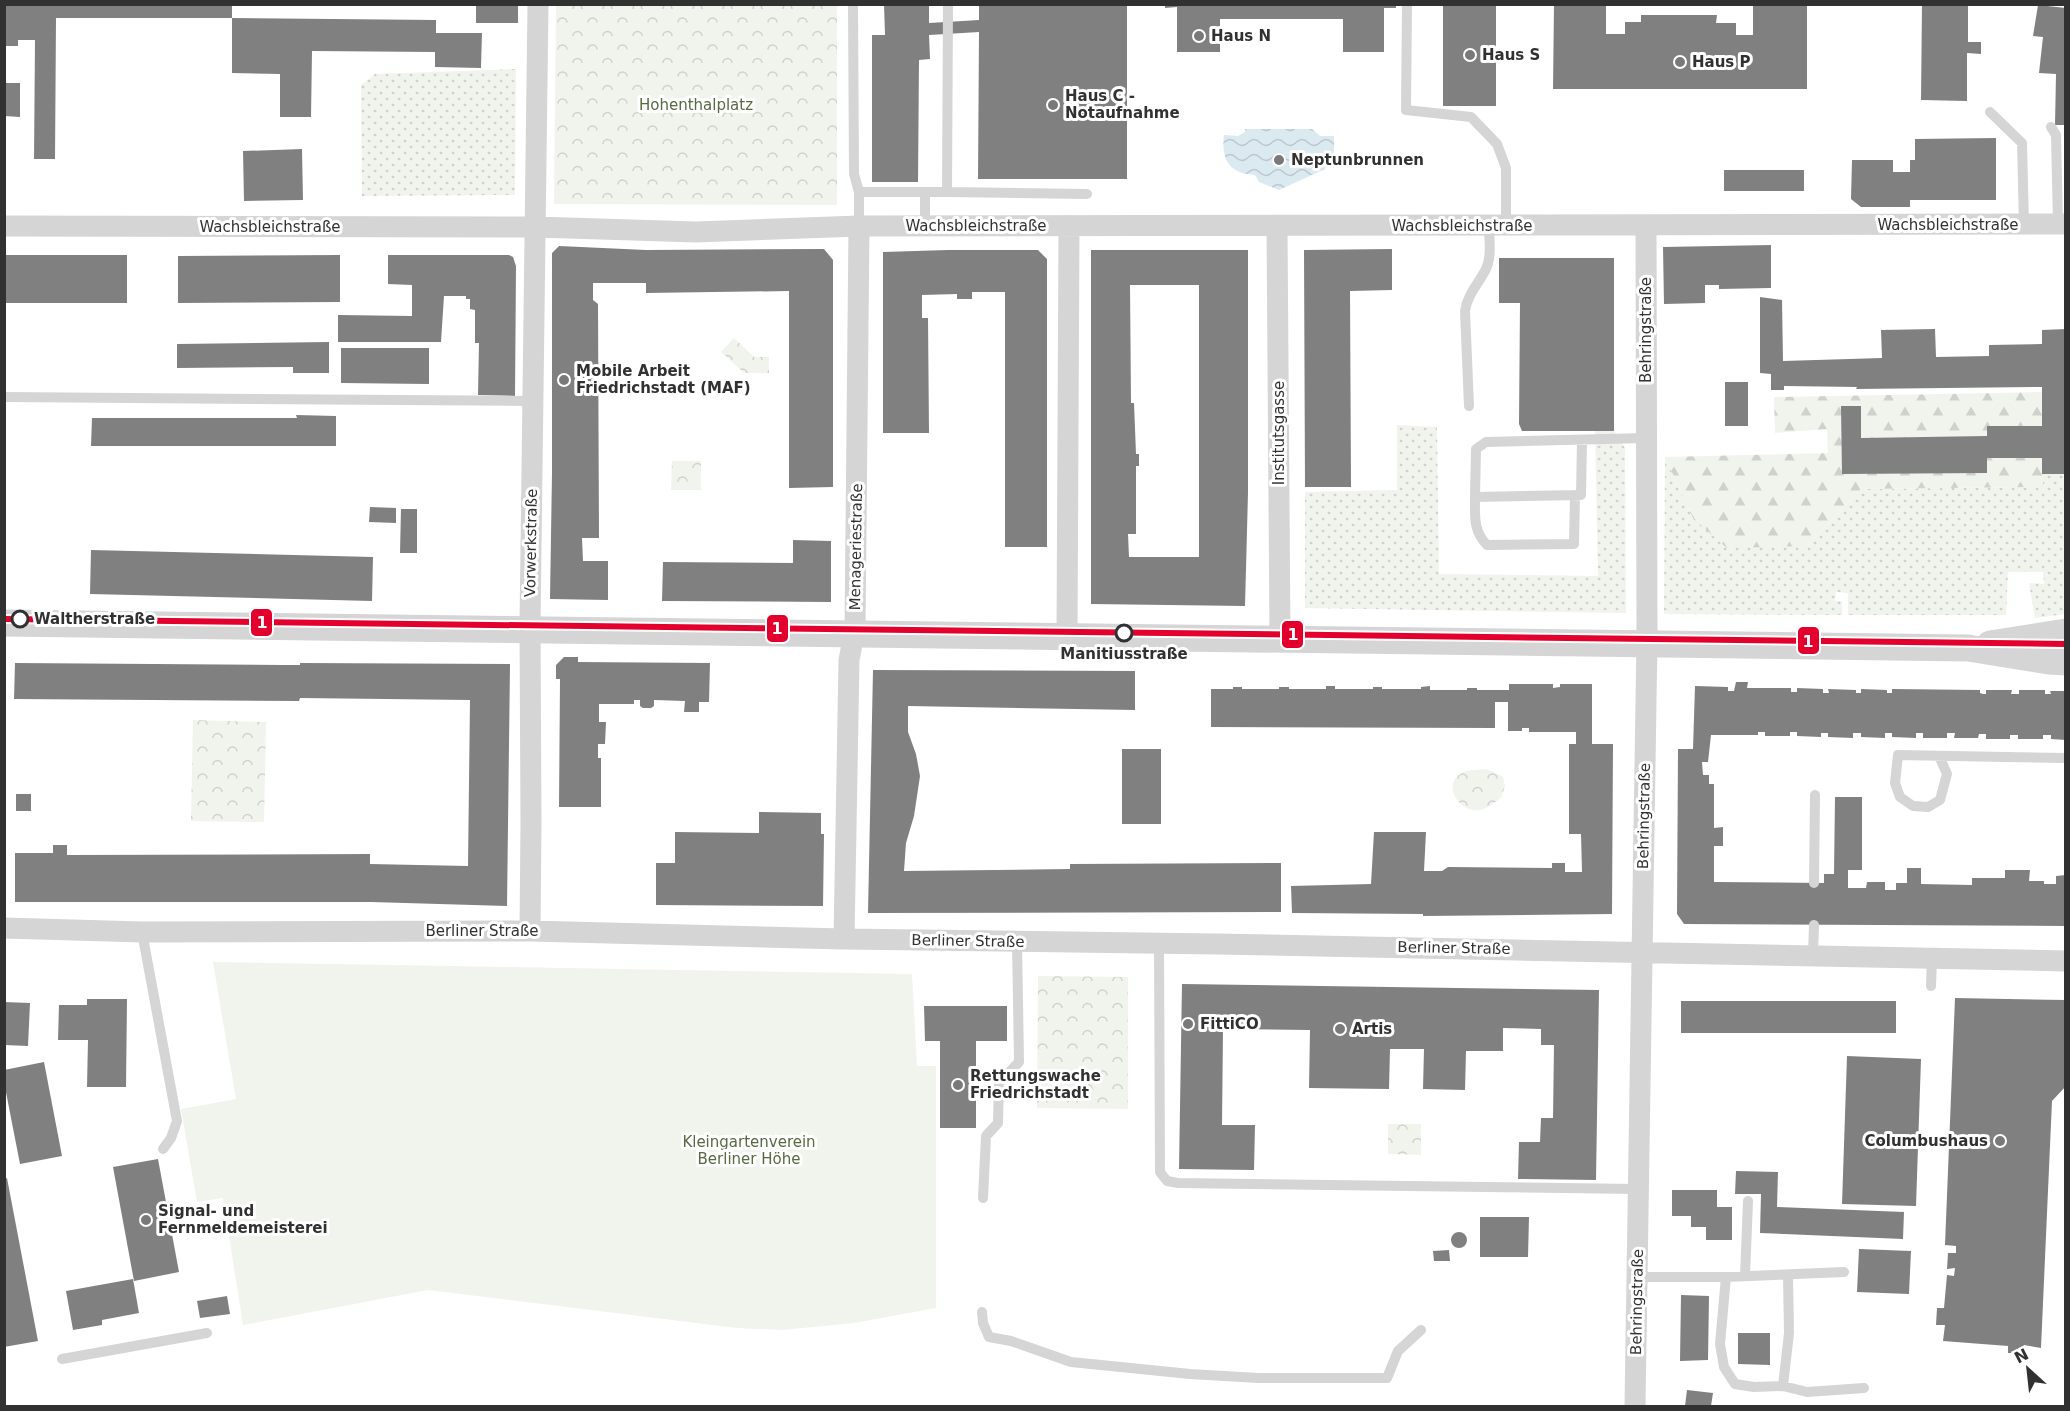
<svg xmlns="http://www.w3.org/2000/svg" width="2070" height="1411" font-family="'DejaVu Sans',sans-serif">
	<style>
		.grass { fill: url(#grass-dots) }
		.forest { fill: url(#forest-firs) }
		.park { fill: url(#park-crowns) }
		.garden { fill: #f1f3ed }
		.water { fill: url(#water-waves) }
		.building { fill: #808080; fill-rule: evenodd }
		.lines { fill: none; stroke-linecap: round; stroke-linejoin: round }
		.service { stroke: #d5d5d5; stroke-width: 10 }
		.minor { stroke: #d5d5d5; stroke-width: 21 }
		.tertiary { stroke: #d5d5d5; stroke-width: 27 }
		.tram-1-casing { stroke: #fff; stroke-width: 10 }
		.tram-1 { stroke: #e4002c; stroke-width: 6 }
		.poi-dot { fill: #797979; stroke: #fff; stroke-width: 2 }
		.stop-dot { fill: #fff; stroke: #313131; stroke-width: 3 }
		.labels { text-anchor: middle; stroke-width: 6; stroke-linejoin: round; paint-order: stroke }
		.poi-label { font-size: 15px; font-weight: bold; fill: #313131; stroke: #fff; text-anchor: start }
		.park-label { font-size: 15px; fill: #586a41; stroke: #fff }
		.street-label { font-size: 15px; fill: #313131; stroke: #fff }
		.stop-label { font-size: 15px; font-weight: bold; fill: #313131; stroke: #fff; text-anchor: start }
		.line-badge { stroke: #fff; stroke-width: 2 }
		.badge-label { font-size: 16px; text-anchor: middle; font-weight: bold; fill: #fff }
	</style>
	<defs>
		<pattern id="grass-dots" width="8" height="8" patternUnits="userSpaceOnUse" patternTransform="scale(1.5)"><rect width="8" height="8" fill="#f1f3ed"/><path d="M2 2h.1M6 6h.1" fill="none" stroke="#cfd1cc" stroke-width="1.8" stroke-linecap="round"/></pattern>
		<pattern id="forest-firs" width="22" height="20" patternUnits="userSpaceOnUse" patternTransform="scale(1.5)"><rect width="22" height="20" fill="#f1f3ed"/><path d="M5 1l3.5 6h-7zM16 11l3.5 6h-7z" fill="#cfd1cc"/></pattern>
		<pattern id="park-crowns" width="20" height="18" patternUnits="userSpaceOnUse" patternTransform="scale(1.5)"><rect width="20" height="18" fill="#f1f3ed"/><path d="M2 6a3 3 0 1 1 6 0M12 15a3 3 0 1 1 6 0" fill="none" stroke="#cfd1cc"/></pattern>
		<pattern id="water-waves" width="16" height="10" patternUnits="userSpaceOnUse" patternTransform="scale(1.5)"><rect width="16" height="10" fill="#dbe9f0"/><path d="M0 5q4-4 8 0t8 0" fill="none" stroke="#bcc8ce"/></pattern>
	</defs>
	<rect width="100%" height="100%" fill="#fff"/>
	<!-- grass -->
	<path class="grass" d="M516 69 515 195 362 196 361 85 375 74Z
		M1397 425 1437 427 1439 574 1598 576 1595 431H1614L1625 448 1626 613 1305 608V492L1397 490Z
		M1665 457 1693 518 1807 546 1861 489 2042 487V474H2065V614L2035 618 2029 583 2044 584 2043 572H2008L2006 615H1848V593L1836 592 1835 601H1842V615L1664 614Z"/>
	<!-- forest -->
	<path class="forest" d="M2042 392 2043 487 1861 489 1807 546 1727 548 1693 518 1665 457 1828 453 1827 429 1775 433 1774 397Z"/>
	<!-- park -->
	<path class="park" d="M556 5H837V205L554 204Z
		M734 338 754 357H769V373H744L721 352Z
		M672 461H701V490H671Z
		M193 720 266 722 264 822 191 821Z
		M1487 769 1503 777 1505 786 1501 798C1494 803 1488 808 1480 810 1459 813 1441 784 1462 773 1469 769 1479 770 1487 769Z
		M1038 976 1128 977V1109L1037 1108Z
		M1388 1124H1421V1155L1388 1154Z"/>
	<!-- garden -->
	<path class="garden" d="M213 962 912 974 917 1066H936V1308L854 1323 782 1330 737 1328 428 1290 243 1325 223 1198 197 1202 181 1109 236 1099Z"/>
	<!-- water -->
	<path class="water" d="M1245 129H1312L1320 136H1334V152L1325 169 1279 190 1259 182 1255 175C1229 173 1221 160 1224 135L1238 136 1245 132Z"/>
	<!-- building -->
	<path class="building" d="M4 4H232V18H56L55 159H34L35 40H18V46H4Z
		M884 4H929V23L979 20V4H1127V179H978L979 32 929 35 930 59 919 60 918 182H872V35H885Z
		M1165 4H1396V8H1384V52H1343V19H1220V52H1177V7L1165 8Z
		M1443 4H1496V106H1443Z
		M1554 4H1606V34H1625V22H1641V15H1717L1716 23H1736V35H1753V4H1807V89H1553Z
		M1922 4H1968V42H1981V54L1967 53V101L1921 100Z
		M476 5H518V23H476Z
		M2038 5 2066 8V125H2055L2056 74 2039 73 2043 37 2033 36Z
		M232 18 436 20V33H482L481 68 435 67V52L312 51 311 117H280V74L232 73Z
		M4 83H20V117L4 116Z
		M1996 138V200H1910V207H1861L1851 199 1852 160H1893V172H1910V160H1915V139Z
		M302 149 303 200 244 201 243 151Z
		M1724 170H1804V191H1724Z
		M1771 245V288L1719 289V285H1705V303L1664 304 1663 247Z
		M559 246 646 250 824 249 833 260V487L789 488V291L646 293V283H593V300L598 304 599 538H582L583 561H608V600L550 599 552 473V253Z
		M1392 249V290L1350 291 1351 487H1305L1304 250Z
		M948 250H1038L1047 259V547H1005V292H972V299H957V294L922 295V318H928L929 433H883V252Z
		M1091 250H1248V493L1245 606 1091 604ZM1130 285H1199V557H1129L1128 534H1136V466H1139V454H1136L1134 403H1131Z
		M4 255H127V303H4Z
		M340 255V302L178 303V256Z
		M388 255H509L513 257 516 266 515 396 478 395 479 343H475V310L470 309V299H466V296H444L441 342H338V315L412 316V285L388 284Z
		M1499 258H1614V431H1522L1519 424 1520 303H1499Z
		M1760 297 1782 300 1783 361 1882 358 1881 330 1935 329 1936 357 1989 356V345L2042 344V330L2066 329V474H2042V458H1987V473L1842 474 1841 406H1861V438L1987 436V426H2042V387L1856 389 1857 387 1784 386V390H1771V374L1760 373Z
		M329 342V373H293V367L177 368V344Z
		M341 348H429V384L341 383Z
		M1725 382H1748V426H1725Z
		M296 415 336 416V446H91L92 418H297Z
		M370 507 396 508V523L369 522Z
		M401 509H417V553H400Z
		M793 540 831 541V602L662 601 663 562 793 563Z
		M91 550 373 557 372 601 90 594Z
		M564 657H578V662L710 663 709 702H699V712H684L685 701 654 700V706L651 708H643L640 706V700H634V704H599V722H606L605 744H598V758H601V807H559L560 679H556V665Z
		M15 663 283 665H300V663L510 664 507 906 371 902H15V853H53V845H67V855L370 854V864L468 866 470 700 300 698 299 701 14 699Z
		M873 670 1135 671V710L908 706V732L916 754 920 776 914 816 906 843 904 871 1070 869V864L1281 863V912L868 913Z
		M1736 682H1748L1747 688H1791V692H1797V688L1823 689V693H1829L1828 689 1856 690V693H1861V689L1887 690V693H1892V689L1980 690V693L1983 694H1986V690H2012L2011 694H2019V690H2045V694H2051L2050 691H2066V740L2051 739V735H2043V739H2018V735H2010V739H1986V734H1979L1978 738H1954L1955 733H1947V738H1923V733H1916V738L1892 737V733H1885V738L1861 737V733H1853V738L1828 737V733H1821V737L1797 736V732H1790V736H1765V732H1758V735H1711L1708 762H1702L1703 775H1709V784H1714V828L1723 827V846H1714V882L1824 883V874H1834L1835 797H1862V870H1848V888H1866L1867 882H1885V890H1896V883H1907V868H1921V884L1972 885V878H2005V870H2030L2029 881H2044V884H2056V876L2066 875V926L1684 924 1677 914 1678 749H1693L1695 686 1728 687V691H1734Z
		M1509 684H1553V688L1560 687V684H1592V744H1613L1612 914 1423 916V914L1292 913 1291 886 1371 884 1374 832H1426L1424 871H1442L1448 867 1552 868V863H1565V872H1582L1581 834H1569V744H1576V732H1529V728H1522V731H1508V702H1495V728L1211 727V689H1233V687H1242V689H1279V687H1289V689H1326V686H1335V689H1373V687H1382V689H1421V687L1430 686V690H1467V688H1477V690H1509Z
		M1122 749H1161V824H1122Z
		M16 794H31V811H16Z
		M759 812 821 813V834H824L823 906 656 905V863H675V832L759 833Z
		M1182 984 1599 990 1596 1180 1518 1179 1519 1142H1540L1541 1118H1553L1554 1045H1541V1029L1503 1028V1051H1466L1465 1090 1423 1089 1424 1049H1390L1389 1089 1309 1088 1310 1030 1223 1029 1222 1125H1255L1254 1170 1179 1169Z
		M1955 998 2066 1000V1086L2052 1101 2041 1348 2024 1345V1353H2008V1346L1943 1341 1945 1325H1936L1937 1308H1944L1947 1275 1954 1276 1955 1268 1947 1269 1948 1253H1956V1246L1945 1245Z
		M87 999H127L126 1087H87L88 1040H58L59 1005H87Z
		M1681 1001H1896V1033H1681Z
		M4 1002 30 1003 28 1046 4 1045Z
		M924 1006H1007V1041H976V1128H940V1041H925Z
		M1847 1056 1921 1059 1916 1206 1842 1204Z
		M44 1062 62 1156 20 1164 4 1082V1070Z
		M158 1159 179 1272 134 1281 113 1167Z
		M1736 1171 1778 1172 1777 1207 1904 1212 1903 1239 1760 1233 1761 1194H1735Z
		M7 1178 38 1341 4 1347V1179Z
		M1672 1190H1717V1207H1732V1240H1706V1227H1691V1216H1672Z
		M1480 1217H1529L1528 1257H1480Z
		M1451 1240a8 8 0 1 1 16 0a8 8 0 1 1-16 0Z
		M1859 1249 1911 1251 1909 1294 1857 1292Z
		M1449 1250 1450 1261H1434L1433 1251Z
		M133 1279 139 1313 102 1320V1325L73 1330 66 1291Z
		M1681 1295 1709 1296 1708 1360 1680 1361Z
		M227 1296 230 1314 200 1318 197 1301Z
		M1738 1333H1770V1365L1738 1364Z
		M1687 1390 1713 1393 1711 1406H1685Z"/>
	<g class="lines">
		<!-- service -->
		<path class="service" d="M853 4 854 174 859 192V226
			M1407 4 1406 110 1471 117 1497 144 1506 168V226
			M1990 112 2022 143 2024 225
			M2051 127 2056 135 2058 224
			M859 192H925
			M947 192 1087 194
			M925 226V192H947L948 4
			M4 397 533 401
			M1469 406 1465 311C1467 295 1479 283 1486 269 1492 256 1489 240 1489 226
			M1582 440 1581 495 1475 497 1476 449 1486 442 1646 438
			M1475 497C1475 516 1473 531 1487 545L1574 544 1575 495
			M1939 756 1947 774 1940 800 1928 807 1913 806 1900 797 1895 783 1898 755 2066 758
			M1814 883 1815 795
			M142 932 177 1121 171 1138 163 1149
			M1159 943 1160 1172 1167 1181 1178 1183 1638 1189
			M1813 955 1814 925
			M1931 986 1932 958
			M983 1198 986 1136 998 1123 999 1083 1019 1062 1017 941
			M1745 1276 1748 1201
			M1637 1277H1726L1720 1344 1724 1367 1735 1384 1754 1387 1783 1386 1789 1333 1788 1275
			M1726 1277 1844 1272
			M982 1312 983 1323 989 1337 1011 1341 1071 1362 1190 1374 1258 1378H1387L1398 1351 1421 1330
			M62 1359 207 1333
			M1783 1386 1807 1392 1864 1388"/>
		<!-- minor -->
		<path class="minor" d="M4 226 536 227 696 232 859 226 2066 224
			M1277 227 1280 639
			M1067 636 1069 226
			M4 928 142 932 530 931 844 939 1217 944 2066 961
			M530 931 531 823 530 625 538 4
			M844 939 849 660 855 629 859 226
			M1635 1406 1647 638 1646 226"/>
		<!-- tertiary -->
		<path class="tertiary" d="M4 623 1968 648 2049 661 2066 662
			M1990 644 2066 632"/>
		<defs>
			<path id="tram-1" d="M4 619 2066 644"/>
		</defs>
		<!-- tram-1 casing -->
		<use href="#tram-1" class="tram-1-casing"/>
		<!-- tram-1 -->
		<use href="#tram-1" class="tram-1"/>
	</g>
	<!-- markers -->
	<g class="poi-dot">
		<circle cx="1199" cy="36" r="6"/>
		<circle cx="1470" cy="55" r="6"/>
		<circle cx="1680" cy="62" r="6"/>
		<circle cx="1053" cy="105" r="6"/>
		<circle cx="1279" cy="160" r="6"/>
		<circle cx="564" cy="380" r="6"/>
		<circle cx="1188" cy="1024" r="6"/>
		<circle cx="1340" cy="1029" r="6"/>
		<circle cx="958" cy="1085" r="6"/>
		<circle cx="2000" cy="1141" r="6"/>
		<circle cx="146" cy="1220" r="6"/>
	</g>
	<g class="stop-dot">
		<circle cx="20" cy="619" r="8"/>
		<circle cx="1124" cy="633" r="8"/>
	</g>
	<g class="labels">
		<!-- poi labels -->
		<g class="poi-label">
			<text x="1211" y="41">Haus N</text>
			<text x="1482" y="60">Haus S</text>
			<text x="1692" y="67">Haus P</text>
			<text x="1065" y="101">Haus C -<tspan x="1065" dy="17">Notaufnahme</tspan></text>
			<text x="1291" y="165">Neptunbrunnen</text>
			<text x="576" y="376">Mobile Arbeit<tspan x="576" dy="17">Friedrichstadt (MAF)</tspan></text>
			<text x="1200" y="1029">FittiCO</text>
			<text x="1352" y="1034">Artis</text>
			<text x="970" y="1081">Rettungswache<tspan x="970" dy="17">Friedrichstadt</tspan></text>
			<text x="1988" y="1146" text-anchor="end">Columbushaus</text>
			<text x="158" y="1216">Signal- und<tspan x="158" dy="17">Fernmeldemeisterei</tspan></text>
		</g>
		<!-- park labels -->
		<g class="park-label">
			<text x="696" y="110">Hohenthalplatz</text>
			<text x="749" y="1147">Kleingartenverein<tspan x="749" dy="17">Berliner Höhe</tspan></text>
		</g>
		<!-- street labels -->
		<g class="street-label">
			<text x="1948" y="230">Wachsbleichstraße</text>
			<text x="976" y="231">Wachsbleichstraße</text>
			<text x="1462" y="231">Wachsbleichstraße</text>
			<text x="270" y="232">Wachsbleichstraße</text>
			<text transform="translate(1646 330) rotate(-90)" y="5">Behringstraße</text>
			<text transform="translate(1279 433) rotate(-90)" y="5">Institutsgasse</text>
			<text transform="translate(531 543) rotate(-89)" y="5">Vorwerkstraße</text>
			<text transform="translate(856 547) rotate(-89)" y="5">Menageriestraße</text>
			<text transform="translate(1644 816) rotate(-89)" y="5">Behringstraße</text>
			<text x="482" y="936">Berliner Straße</text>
			<text transform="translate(968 941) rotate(1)" y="5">Berliner Straße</text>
			<text transform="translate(1454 948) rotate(1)" y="5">Berliner Straße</text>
			<text transform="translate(1637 1302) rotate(-89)" y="5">Behringstraße</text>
		</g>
		<!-- stop labels -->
		<g class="stop-label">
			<text x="34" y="624">Waltherstraße</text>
			<text x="1124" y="659" text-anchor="middle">Manitiusstraße</text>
		</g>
	</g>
	<g class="line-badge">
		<rect x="250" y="608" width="23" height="29" rx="6" fill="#e4002c"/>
		<rect x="766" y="614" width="23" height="29" rx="6" fill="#e4002c"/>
		<rect x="1281" y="620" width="23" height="29" rx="6" fill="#e4002c"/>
		<rect x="1797" y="626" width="23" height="29" rx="6" fill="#e4002c"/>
	</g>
	<g class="badge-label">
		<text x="262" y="628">1</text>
		<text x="777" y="634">1</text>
		<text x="1293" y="640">1</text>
		<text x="1808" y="647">1</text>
	</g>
	<!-- border -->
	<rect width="2070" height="1411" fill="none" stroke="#313131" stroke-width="12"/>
	<!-- north arrow -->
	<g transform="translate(2028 1369) rotate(333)" stroke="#ffffff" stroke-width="4.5" paint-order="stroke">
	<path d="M0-4.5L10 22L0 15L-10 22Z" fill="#313131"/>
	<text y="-9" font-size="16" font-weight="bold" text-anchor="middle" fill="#313131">N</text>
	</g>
</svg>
